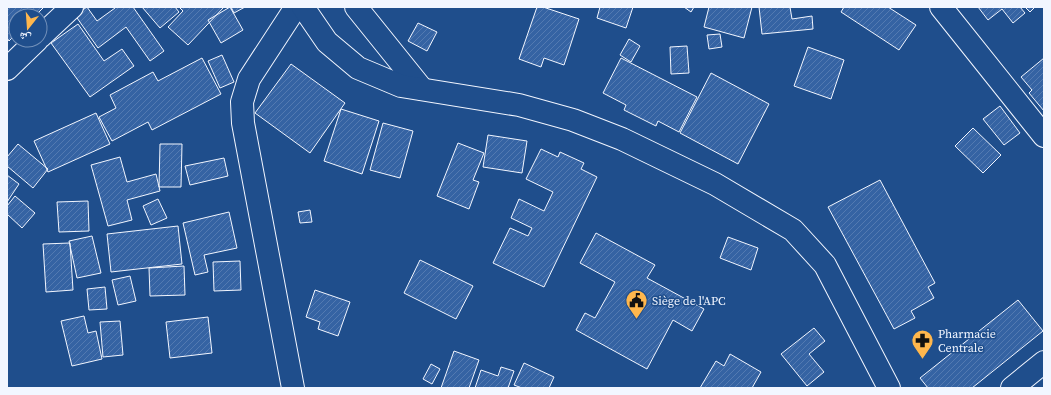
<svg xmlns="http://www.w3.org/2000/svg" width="1051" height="395" font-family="'Source Serif 4','Noto Naskh Arabic',serif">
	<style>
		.building { fill: url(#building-hatch); stroke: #f2f6ff }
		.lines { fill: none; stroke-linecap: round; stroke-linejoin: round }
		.minor-casing { stroke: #f2f6ff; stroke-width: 24 }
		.major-casing { stroke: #f2f6ff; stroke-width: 24 }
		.minor { stroke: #1f4e8c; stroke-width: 22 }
		.major { stroke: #1f4e8c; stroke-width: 22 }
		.labels { text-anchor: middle; stroke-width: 3; stroke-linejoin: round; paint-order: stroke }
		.poi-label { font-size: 12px; fill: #f2f6ff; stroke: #1f4e8c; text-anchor: start }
	</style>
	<defs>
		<pattern id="building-hatch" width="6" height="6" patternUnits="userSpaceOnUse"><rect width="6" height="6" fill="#3563a3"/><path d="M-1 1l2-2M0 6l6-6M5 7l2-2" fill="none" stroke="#537ab1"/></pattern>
	</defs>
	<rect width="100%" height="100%" fill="#1f4e8c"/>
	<!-- building -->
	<path class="building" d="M7 7H44L35 16H16V34L9 41 7 38Z
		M87 7 97 21 115 8 114 7H133L164 51 150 61 126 27 98 48 75 15Z
		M142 7H175L179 12 160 28Z
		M179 7H224L188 45 168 27 183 11Z
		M230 7 243 30 221 43 208 20Z
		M231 7H245L234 13Z
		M537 7H543L579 19 564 65 544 58 541 67 519 59Z
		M600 7H633L626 28 597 18Z
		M684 7H694L691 12Z
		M709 7H752L744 38 704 27Z
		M759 7H790L792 19 812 16 813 29 762 34Z
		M844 7H888L916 25 899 50 841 12Z
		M978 7H1020L1025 13 1013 23 1002 9 988 20Z
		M1025 7H1035L1030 12Z
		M418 23 437 32 427 51 408 41Z
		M78 24 104 61 122 49 134 66 90 97 51 43Z
		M720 34 722 47 709 49 707 35Z
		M629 39 640 46 631 62 620 55Z
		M687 46 689 73 671 74 670 47Z
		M808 47 844 60 831 99 794 86Z
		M222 55 234 82 220 88 208 61Z
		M202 58 221 94 152 130 148 122 112 141 99 117 116 108 110 95 153 72 158 81Z
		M621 58 697 97 679 132 658 121 656 126 624 110 626 105 603 93Z
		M1044 58V111L1029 93 1032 90 1021 77Z
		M291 64 345 103 310 153 255 113Z
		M711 73 769 104 738 164 680 133Z
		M1000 106 1020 133 1004 145 983 119Z
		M341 109 379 121 362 174 324 161Z
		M96 113 110 144 48 172 34 141Z
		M383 123 413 131 400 178 370 170Z
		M973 128 1001 155 983 173 955 146Z
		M488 135 527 141 522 173 483 167Z
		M458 143 484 153 473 180 479 182 469 209 437 196Z
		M18 144 48 169 33 188 7 166V157Z
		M160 144H182L181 187H159Z
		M541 149 558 157 560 152 584 163 581 169 597 177 544 287 493 263 510 228 528 236 532 228 511 218 519 199 544 211 553 192 526 179Z
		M120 157 127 182 156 174 160 191 127 200 132 220 108 226 91 165Z
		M224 158 228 176 190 185 185 166Z
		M7 175 19 184 7 202Z
		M880 180 935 283 928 287 934 298 911 311 915 318 894 329 828 207Z
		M15 196 35 213 22 228 7 214V206Z
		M158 199 167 218 151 225 143 206Z
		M88 201 89 231 59 232 57 202Z
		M310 210 312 222 300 223 298 212Z
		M229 212 237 248 204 255 208 272 195 275 183 223Z
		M178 226 182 264 111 272 107 234Z
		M596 233 655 265 647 278 704 309 692 331 673 320 647 369 576 330 585 313 595 318 615 282 580 263Z
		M92 236 101 273 77 278 69 241Z
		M728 237 758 248 751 270 720 258Z
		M70 243 73 290 46 292 43 244Z
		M420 260 473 286 456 319 404 293Z
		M240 261 241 290 214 291 213 262Z
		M184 266 185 295 150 296 149 268Z
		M130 276 136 301 118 305 112 280Z
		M105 287 107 309 89 310 87 289Z
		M315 290 350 302 338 336 318 329 320 322 306 317Z
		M1018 300 1043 331 972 388H928L920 378Z
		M84 316 88 333 96 331 102 359 72 366 61 321Z
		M208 317 212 353 170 358 166 322Z
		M120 321 123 355 103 357 100 322Z
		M814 328 825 341 809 354 824 372 807 386 781 354Z
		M454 351 479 360 469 388H441Z
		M730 354 761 372 752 388H700L716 361 724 366Z
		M524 363 554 377 549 388H522L514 385Z
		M431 364 440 369 432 384 423 379Z
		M501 367 514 371 508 388H475L481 370 498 376Z"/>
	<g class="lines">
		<defs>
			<path id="minor" d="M356 7 422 89
				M941 7 1044 136
				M40 37 72 7
				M7 69 37 40
				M293 388 243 123 242 102 249 79 296 7
				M1012 388 1044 362"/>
			<path id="major" d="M303 7 327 42 358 68 401 86 519 105 573 120 622 139 715 184 793 230 825 265 889 388"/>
		</defs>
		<!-- minor casing -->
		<use href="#minor" class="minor-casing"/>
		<!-- major casing -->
		<use href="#major" class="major-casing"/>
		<!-- minor -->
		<use href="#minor" class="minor"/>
		<!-- major -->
		<use href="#major" class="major"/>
	</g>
	<!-- icons -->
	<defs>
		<symbol id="civic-pin" viewBox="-11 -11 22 30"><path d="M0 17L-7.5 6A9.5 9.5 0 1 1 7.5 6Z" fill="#ffb74d" stroke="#1f4e8c"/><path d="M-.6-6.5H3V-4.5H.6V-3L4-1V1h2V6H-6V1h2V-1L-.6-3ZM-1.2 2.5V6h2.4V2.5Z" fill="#111"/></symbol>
		<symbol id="pharmacy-pin" viewBox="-11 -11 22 30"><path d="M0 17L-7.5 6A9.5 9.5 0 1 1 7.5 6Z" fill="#ffb74d" stroke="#1f4e8c"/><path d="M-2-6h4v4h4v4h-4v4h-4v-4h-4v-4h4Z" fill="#111"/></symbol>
	</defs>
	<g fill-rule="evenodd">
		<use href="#civic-pin" x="624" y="288" width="25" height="34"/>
		<use href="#pharmacy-pin" x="910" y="328" width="25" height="34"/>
	</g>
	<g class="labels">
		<!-- poi labels -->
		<g class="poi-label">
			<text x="652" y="305">Siège de l'APC</text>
			<text x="938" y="338">Pharmacie<tspan x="938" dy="14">Centrale</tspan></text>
		</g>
	</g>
	<!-- border -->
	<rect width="1051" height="395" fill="none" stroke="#f2f6ff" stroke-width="16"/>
	<!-- north arrow -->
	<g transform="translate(28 28) rotate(197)"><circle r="19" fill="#1f4e8c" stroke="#7391ba"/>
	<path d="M0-3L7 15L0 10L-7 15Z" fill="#ffb74d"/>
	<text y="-6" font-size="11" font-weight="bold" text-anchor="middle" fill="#f2f6ff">ش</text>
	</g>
</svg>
